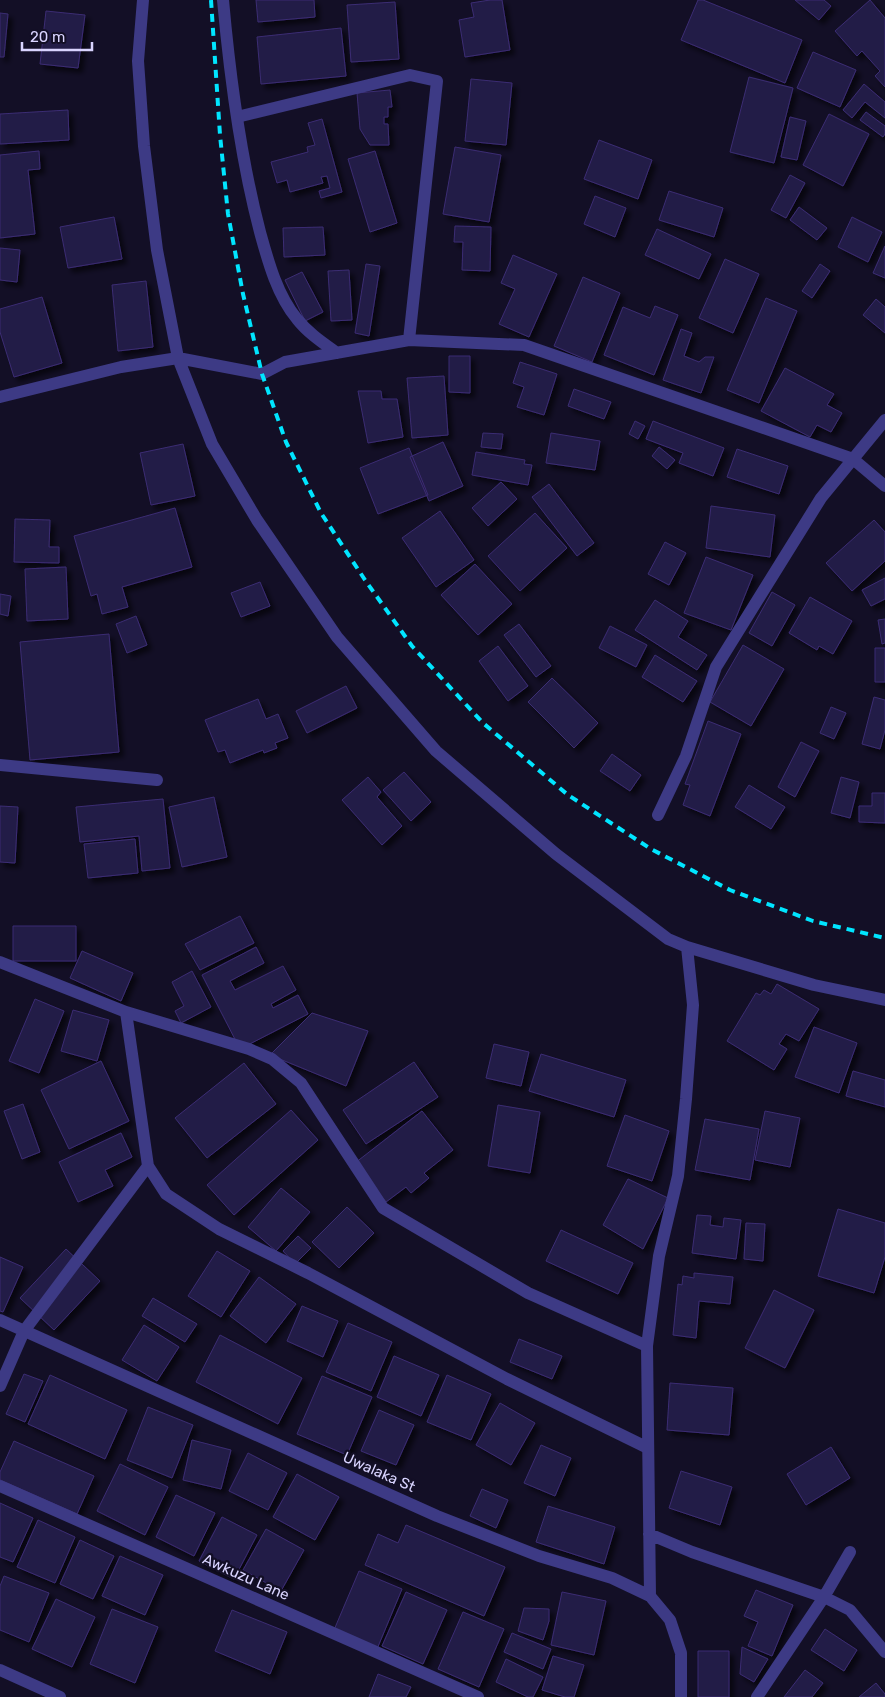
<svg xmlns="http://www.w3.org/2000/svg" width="885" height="1697" font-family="Rubik,sans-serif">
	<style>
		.building { fill: #241b47; stroke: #3b2d73; filter: url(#shadow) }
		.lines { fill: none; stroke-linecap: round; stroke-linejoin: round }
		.minor { stroke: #3d3a85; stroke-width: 12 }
		.rail { stroke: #00e5ff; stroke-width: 4; stroke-dasharray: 8 6; stroke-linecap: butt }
		.labels { text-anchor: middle; stroke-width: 4.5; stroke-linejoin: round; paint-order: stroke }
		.street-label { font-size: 15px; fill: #d9d4ff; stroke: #130f26 }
	</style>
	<defs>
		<filter id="shadow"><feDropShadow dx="4.5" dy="4.5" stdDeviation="2.5" flood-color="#0009"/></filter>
	</defs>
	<rect width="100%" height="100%" fill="#130f26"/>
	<!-- building -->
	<path class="building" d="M256 0H314L315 17 258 22Z
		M490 0H502L510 50 465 57 459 20 474 17 471 3Z
		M698 0H703L802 40 785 83 681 40Z
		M795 0H824L831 6 819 20Z
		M870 0 885 18V87L875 76 880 71 862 51 857 56 835 31Z
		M395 2 399 59 351 62 347 5Z
		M46 11 85 15 78 68 40 64Z
		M0 13 8 14 4 57H0Z
		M341 28 346 76 261 84 257 37Z
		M813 52 856 70 840 107 797 88Z
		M749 77 793 88 774 163 730 152Z
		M471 79 512 83 506 145 465 141Z
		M864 84 885 102V118L865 102 852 118 843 110Z
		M390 90 392 107H388V117H384V124H388L389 145H370L360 129 357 93Z
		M68 110 69 140 0 144V114Z
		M866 112 885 126V134L883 137 860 120Z
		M829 114 869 134 843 186 803 165Z
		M790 117 806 121 797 160 781 157Z
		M322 119 342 192 321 198 319 191 330 188 327 176 321 177 323 183 290 192 287 180 277 183 271 162 308 152 307 147 315 145 308 123Z
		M599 140 652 160 638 199 584 179Z
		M455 147 501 155 489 222 443 214Z
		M39 151 40 169 28 170 35 234 0 238V155Z
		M375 151 397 223 370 232 348 159Z
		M790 175 805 183 786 218 771 210Z
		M669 191 723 208 714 237 659 220Z
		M595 196 626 208 615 237 584 224Z
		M799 207 827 228 817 240 790 220Z
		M114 217 122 259 68 268 60 227Z
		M852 217 882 232 868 262 838 247Z
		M455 226 491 227 490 271 462 270 463 242H454Z
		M323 227 325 255 284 257 283 228Z
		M657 229 711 254 699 279 645 255Z
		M885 246V278L873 273Z
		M0 248 20 250 17 282 0 280Z
		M513 255 557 274 529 337 499 324 515 289 501 283Z
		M725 259 759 274 733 333 699 318Z
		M366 264 380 266 369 336 355 333Z
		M820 264 830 271 812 298 802 291Z
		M349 270 352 320 331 321 328 271Z
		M302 272 323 312 305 321 285 280Z
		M583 277 620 293 592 362 554 346Z
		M146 281 153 347 118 351 112 285Z
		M42 297 62 363 14 377 0 332V309Z
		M766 298 797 311 759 403 727 390Z
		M876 299 885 307V333L863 315Z
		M655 306 678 315 654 375 604 355 623 307 650 318Z
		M681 329 692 333 684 356 699 362 705 357H714L701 393 663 380Z
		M449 356H470V393L449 392Z
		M520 362 557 374 544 415 517 407 524 387 513 383Z
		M785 368 834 394 827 405 842 413 831 432 817 425 810 437 761 411Z
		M444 376 448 435 412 438 407 378Z
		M574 389 611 402 604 419 568 406Z
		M358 391H381L382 399H397L403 437 368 443Z
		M635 421 645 426 638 439 629 434Z
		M653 421 724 448 713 476 679 463 683 453 646 439Z
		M483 433 503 434 501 449 481 447Z
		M551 433 600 441 595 470 546 463Z
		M443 442 463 486 429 501 410 457Z
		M183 444 195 496 151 505 140 453Z
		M659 447 675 460 667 469 652 456Z
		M409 448 428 495 378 514 360 468Z
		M737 449 788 466 779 494 727 477Z
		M476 452 525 460 524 464 532 465 528 485 472 475Z
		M501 482 517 499 488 526 472 508Z
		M549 484 594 543 577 556 532 497Z
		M711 506 775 515 770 557 706 548Z
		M175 508 192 567 122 587 128 607 102 614 97 594 91 596 74 536Z
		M440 511 474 560 436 587 402 538Z
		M535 513 567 548 520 591 488 556Z
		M15 519 50 520 49 547H59V563L14 562Z
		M874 520 885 532V561L852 591 826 563Z
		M665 542 686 553 669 585 648 574Z
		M706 557 753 575 731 630 684 613Z
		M475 564 512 604 478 635 441 595Z
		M66 567 68 619 27 621 25 569Z
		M885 578V599L871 606 862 590Z
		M260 582 270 606 241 617 231 593Z
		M772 592 795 605 772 646 749 633Z
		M0 594 11 596 8 616 0 614Z
		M810 597 852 621 833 654 819 646 817 650 789 633Z
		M655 600 688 621 678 637 707 655 697 670 635 630Z
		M136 616 147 645 127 653 116 624Z
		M885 619V643L882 644 878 620Z
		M519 624 551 666 536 677 504 635Z
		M610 626 647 645 636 667 599 648Z
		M109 634 119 752 30 760 20 642Z
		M743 645 784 669 751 726 710 702Z
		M498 646 528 686 508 701 479 661Z
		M875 648H885V682H875Z
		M655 655 697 681 683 702 642 677Z
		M552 678 598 723 574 748 528 702Z
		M346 686 357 708 307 733 296 711Z
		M874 697 885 700V730L880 749 862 744Z
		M258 699 266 719 278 714 288 738 275 743 277 748 264 753 263 750 230 763 225 750 218 752 205 720Z
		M831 707 846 713 834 739 820 733Z
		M708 721 741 734 710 816 683 805 690 785 685 784Z
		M801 742 819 751 795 797 778 787Z
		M612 754 641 775 630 791 600 771Z
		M404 772 431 802 411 821 383 790Z
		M368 777 381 792 377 797 402 826 382 845 342 800Z
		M841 777 859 782 850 818 831 813Z
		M749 785 785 807 771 829 735 807Z
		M872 793H885V823L859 822V806H872Z
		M214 797 227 857 182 867 169 807Z
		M163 799 170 868 142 871 139 836 80 842 76 807Z
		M0 806 18 807 15 863 0 862Z
		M135 839 138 873 88 878 84 844Z
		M240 916 254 943 200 970 185 944Z
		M13 926H76V961H13Z
		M256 947 264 963 230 981 235 990 283 966 296 990 271 1004 273 1008 298 995 308 1014 240 1049 202 975Z
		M82 951 133 973 121 1001 70 978Z
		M192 971 211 1007 181 1023 175 1011 184 1006 172 982Z
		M777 984 819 1009 799 1041 786 1034 779 1044 787 1049 774 1070 727 1041 756 993 760 995 764 990 771 994Z
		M35 999 64 1011 39 1073 9 1061Z
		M73 1010 109 1020 97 1061 61 1051Z
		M312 1013 368 1031 346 1086 270 1055Z
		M814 1027 857 1043 839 1093 795 1077Z
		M494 1044 529 1052 521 1086 486 1078Z
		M541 1054 626 1080 614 1117 529 1091Z
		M101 1061 129 1121 69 1149 41 1090Z
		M414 1062 438 1097 366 1144 343 1110Z
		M244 1063 276 1104 207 1158 175 1118Z
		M853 1071 885 1080V1107L846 1096Z
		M23 1104 40 1152 22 1159 4 1111Z
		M498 1105 540 1112 530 1173 488 1166Z
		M291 1110 318 1140 234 1215 207 1185Z
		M422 1111 453 1150 424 1173 429 1178 411 1193 406 1187 386 1202 355 1163Z
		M765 1111 800 1118 790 1167 755 1160Z
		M625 1115 669 1131 652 1181 607 1166Z
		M705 1119 759 1129 750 1180 695 1170Z
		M121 1133 132 1157 105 1170 113 1186 78 1202 59 1162Z
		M628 1179 668 1198 643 1249 603 1225Z
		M281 1188 310 1212 276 1251 248 1227Z
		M347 1207 374 1233 339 1268 312 1242Z
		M838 1209 885 1223V1257L874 1293 818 1276Z
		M697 1215 711 1216 710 1225 723 1227 724 1218 741 1220 736 1259 692 1253Z
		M746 1223 765 1224 763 1261 744 1259Z
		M561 1230 633 1263 618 1294 546 1261Z
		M298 1236 311 1248 295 1264 283 1251Z
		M66 1249 100 1281 54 1330 20 1298Z
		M217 1251 250 1271 221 1317 188 1296Z
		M0 1257 23 1267 3 1312 0 1311Z
		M694 1273 733 1277 730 1304 699 1301 696 1338 673 1335 678 1284 682 1285 683 1276 694 1278Z
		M259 1277 296 1304 266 1343 230 1316Z
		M774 1290 814 1310 785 1368 745 1348Z
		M153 1298 197 1324 185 1342 142 1316Z
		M302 1306 338 1321 323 1357 287 1341Z
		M348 1323 392 1342 371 1391 326 1372Z
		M144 1325 179 1347 157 1381 122 1360Z
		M220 1335 302 1378 278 1424 196 1382Z
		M519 1339 562 1356 552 1379 510 1362Z
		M394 1356 439 1375 421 1416 377 1397Z
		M24 1374 43 1381 25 1422 6 1414Z
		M50 1375 127 1410 105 1459 28 1424Z
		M447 1375 491 1394 471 1440 427 1422Z
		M322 1376 372 1397 347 1455 297 1434Z
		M670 1383 733 1388 729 1435 667 1430Z
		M500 1403 535 1423 511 1465 476 1445Z
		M148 1407 193 1425 172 1478 127 1460Z
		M379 1410 414 1425 396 1465 361 1451Z
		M192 1440 231 1450 221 1489 183 1480Z
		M14 1441 94 1476 77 1514 0 1480V1472Z
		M541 1445 571 1458 555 1496 524 1483Z
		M831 1447 850 1478 806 1505 787 1474Z
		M248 1453 287 1473 268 1510 229 1491Z
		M120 1464 168 1487 145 1535 97 1511Z
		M681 1471 732 1487 720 1525 669 1508Z
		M297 1474 339 1497 315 1540 273 1517Z
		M482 1489 508 1500 496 1528 470 1516Z
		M176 1495 215 1513 194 1556 156 1537Z
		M0 1503 33 1518 13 1562 0 1557Z
		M548 1506 615 1527 604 1564 536 1542Z
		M222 1517 257 1535 234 1579 199 1561Z
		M38 1520 75 1537 55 1583 17 1567Z
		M406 1525 505 1567 484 1616 365 1565 378 1534 398 1543Z
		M266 1529 304 1550 281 1591 243 1570Z
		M80 1540 114 1556 93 1599 60 1584Z
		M120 1556 163 1575 145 1615 102 1596Z
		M359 1571 402 1589 377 1649 334 1630Z
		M4 1576 49 1593 29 1642 0 1630V1586Z
		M756 1590 793 1605 772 1656 748 1646 758 1622 744 1616Z
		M406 1592 447 1610 423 1664 382 1646Z
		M562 1592 606 1601 594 1655 551 1645Z
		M56 1599 95 1617 72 1667 32 1649Z
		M524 1608 549 1609V1621L543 1640 518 1631Z
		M112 1609 158 1627 135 1683 90 1664Z
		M232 1610 287 1632 270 1674 215 1651Z
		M463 1612 504 1629 479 1687 438 1669Z
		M825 1629 857 1650 844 1671 811 1650Z
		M512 1633 551 1649 543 1669 504 1652Z
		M742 1647 768 1659 754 1682 740 1674Z
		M698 1651H729V1697H698Z
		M553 1656 584 1665 574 1697H565L542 1690Z
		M506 1659 543 1677 533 1697H528L496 1682Z
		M805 1670 823 1683 812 1697H784Z
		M378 1674 411 1687 406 1697H369Z
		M876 1683 885 1694V1697H859Z"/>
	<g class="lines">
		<!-- minor -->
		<path class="minor" d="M143 0 138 61 144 146 157 250 178 358 212 444 257 520 337 637 436 751 556 854 668 939 687 947 693 1005 686 1099 678 1176 659 1256 647 1346 650 1596
			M223 0C230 78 240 156 260 232 268 261 277 295 297 319 308 333 323 343 337 353
			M237 117 410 75 437 81 409 340
			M0 397 121 367 178 358 262 374 285 362 409 340 524 345 853 459 885 486
			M0 765 157 780
			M658 815 686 756 716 667 821 498 885 420
			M687 947 814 985 885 1000
			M0 962 126 1012 249 1049 272 1059 301 1083 383 1208 528 1293 647 1346
			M148 1166 166 1194 219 1229 308 1273 507 1379 648 1448
			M0 1320 437 1516 539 1556 612 1578 650 1596 670 1620 681 1653V1697
			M0 1386 24 1331 148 1166 126 1012
			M0 1486 478 1697
			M649 1534 692 1552 824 1597 850 1610 885 1652
			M0 1670 60 1697
			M757 1697 824 1597 850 1552"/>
		<!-- rail -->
		<path class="rail" d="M211 0 220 135 228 214 243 294 262 374 286 442 321 513 365 580 412 646 483 723 568 795 651 849 730 890 813 921 885 938"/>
	</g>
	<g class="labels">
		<!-- street labels -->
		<g class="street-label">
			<text transform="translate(379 1472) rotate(24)" y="5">Uwalaka St</text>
			<text transform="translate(246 1577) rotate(24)" y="5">Awkuzu Lane</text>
		</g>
	</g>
	<!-- scale -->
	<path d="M22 42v8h70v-8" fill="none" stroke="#d9d4ff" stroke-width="2.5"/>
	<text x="30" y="42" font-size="15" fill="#d9d4ff" stroke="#130f26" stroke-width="4" paint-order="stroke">20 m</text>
</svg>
